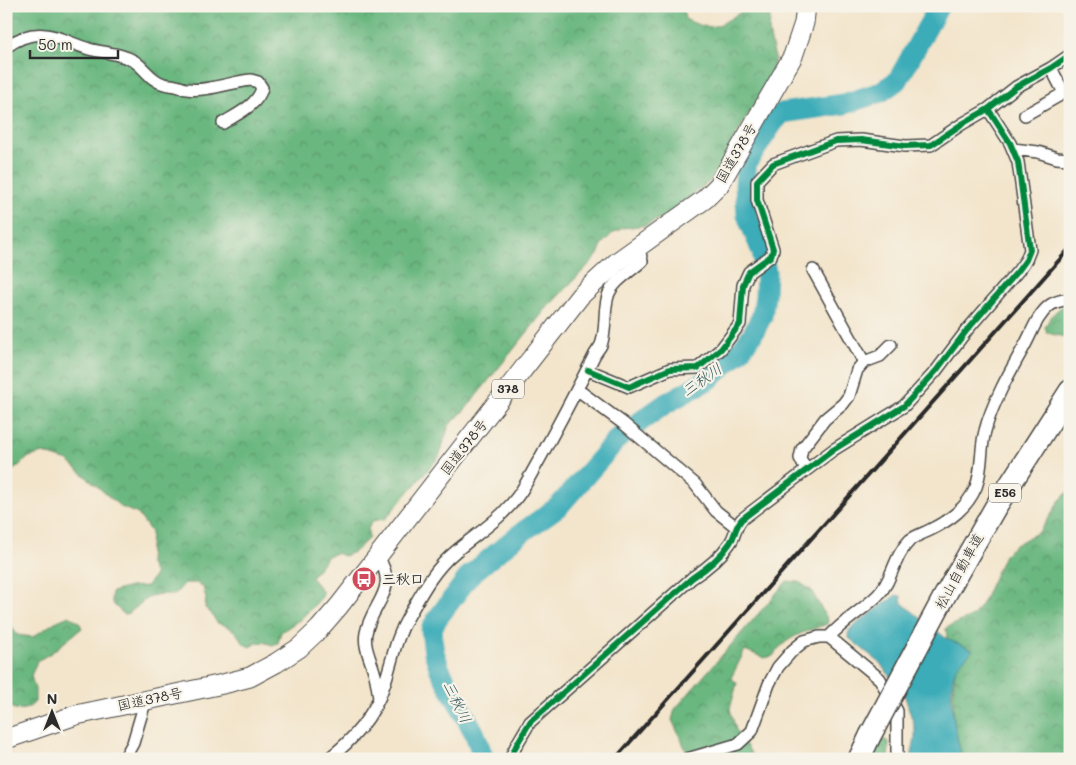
<svg xmlns="http://www.w3.org/2000/svg" width="1076" height="765" font-family="Mali,'Klee One',sans-serif">
	<style>
		.forest { fill: url(#forest-crowns); stroke: #4b7156 }
		.water { fill: #3bacb8; stroke: #336c72 }
		.lines { fill: none; stroke-linecap: round; stroke-linejoin: round }
		.river { stroke: #3bacb8; stroke-width: 21 }
		.minor-casing { stroke: #494743; stroke-width: 14 }
		.trunk-casing { stroke: #494743; stroke-width: 21 }
		.motorway-casing { stroke: #494743; stroke-width: 24 }
		.minor { stroke: #fff; stroke-width: 11 }
		.trunk { stroke: #fff; stroke-width: 19 }
		.motorway { stroke: #fff; stroke-width: 21 }
		.rail { stroke: #2b2b2b; stroke-width: 4 }
		.motorway-bridge-casing { stroke: #494743; stroke-width: 24; stroke-linecap: butt }
		.motorway-bridge { stroke: #fff; stroke-width: 21 }
		.cycleway-casing { stroke: #f7f3e8; stroke-width: 9 }
		.cycleway { stroke: #00873e; stroke-width: 6 }
		.labels { text-anchor: middle; stroke-width: 4.5; stroke-linejoin: round; paint-order: stroke }
		.shield { fill: #f7f3e8; stroke: #686764; stroke-width: 1 }
		.shield-label { font-size: 12px; font-weight: bold; fill: #2b2b2b }
		.street-label { font-size: 14px; fill: #2b2b2b; stroke: #f7f3e8 }
		.poi-label { font-size: 14px; font-weight: bold; fill: #2b2b2b; stroke: #f7f3e8; text-anchor: start }
		.water-label { font-size: 15px; font-style: italic; fill: #31585c; stroke: #f7f3e8 }
	</style>
	<defs>
		<pattern id="forest-crowns" width="20" height="18" patternUnits="userSpaceOnUse" patternTransform="scale(1.25)"><rect width="20" height="18" fill="#6bb780"/><path d="M2 6a3 3 0 1 1 6 0M12 15a3 3 0 1 1 6 0" fill="none" stroke="#589569"/></pattern>
	</defs>
	<rect width="100%" height="100%" fill="#f7f3e8"/>
	<filter id="ink" filterUnits="userSpaceOnUse"><feTurbulence type="fractalNoise" baseFrequency=".02" numOctaves="2"/><feDisplacementMap in="SourceGraphic" scale="10" xChannelSelector="R" yChannelSelector="G"/><feConvolveMatrix kernelMatrix="1 2 1 2 8 2 1 2 1" color-interpolation-filters="sRGB"/></filter>
	<filter id="wash" filterUnits="userSpaceOnUse"><feTurbulence type="fractalNoise" baseFrequency=".0096" numOctaves="4" result="noise"/><feDisplacementMap in="SourceGraphic" scale="20" xChannelSelector="R" yChannelSelector="G"/><feGaussianBlur stdDeviation="1.12" result="paint"/><feColorMatrix in="noise" values="0 0 0 0 0 0 0 0 0 0 0 0 0 0 0 0 0 1.4 0 .05"/><feComposite in="paint" operator="in"/></filter>
	<g filter="url(#wash)">
		<rect width="100%" height="100%" fill="#f3e5cc"/>
		<!-- forest -->
		<path class="forest" d="M6 6H683L685 19C714 33 718 26 744 10L745 6H771L769 33 775 58 772 73 710 181 665 216 646 225 623 228 613 233 602 244 598 255 546 309 464 411 449 425 439 457 385 519 372 521 368 529 369 538 354 552 344 556 336 553 328 556 311 577 322 591 323 596 301 619 281 632 278 643 272 645C262 641 259 641 250 647 240 643 242 639 236 633 231 627 224 625 217 623L211 613 205 608 206 598 203 587 197 583H185L174 595C166 594 157 593 149 597 141 602 135 610 125 615L112 603V592L130 587 147 586 155 575 149 562 151 532 138 514 121 507 68 461 43 453 29 457 16 468 6 475Z
			M1070 304V338L1047 333 1045 327C1051 316 1057 307 1070 304Z
			M1070 490V759H955L961 752 954 728 953 692 955 669 947 639 946 628 973 616 983 602 1004 555 1015 545 1039 532 1053 512 1058 502Z
			M787 581 799 582 811 590 828 620 827 624C805 632 786 636 773 656L764 658 745 650 731 678 737 683 730 709 736 730 755 759H685L686 750 672 720 675 709Z
			M69 616 79 622 82 628 51 653 37 661 31 676 35 689V702C27 711 17 712 6 705V618L17 635 33 637 55 622Z
			M880 738 889 742 888 759H870Z"/>
		<!-- water -->
		<path class="water" d="M896 595 901 596 902 603 947 639 973 650C968 656 957 664 955 671 947 693 955 731 961 753L955 759H911L915 737V728L905 697 880 663 849 638 848 633 851 628Z"/>
		<g class="lines">
			<!-- river -->
			<path class="river" d="M484 759 474 732 440 670 434 652 431 630 437 619 470 575 517 536 559 506 620 436 665 404 711 378 740 351 752 335 762 316 765 296 766 272 762 252 747 215 745 187 746 164 773 123 782 113 844 104 881 92 898 80 939 6"/>
		</g>
	</g>
	<g filter="url(#ink)">
		<g class="lines">
			<defs>
				<path id="minor" d="M6 47C39 23 57 39 89 49 104 53 121 53 134 61 145 68 151 81 164 84 168 85 172 85 176 86 179 86 183 89 187 89 206 92 231 82 251 80L258 82 262 88C258 105 237 114 223 123
					M1025 115 1064 93 1051 68
					M1013 149 1038 152 1057 158 1068 159
					M813 270 864 362
					M588 370 629 387 670 369 698 368 721 349 740 324 743 285 749 272 771 256 773 249 757 200V181L773 164 836 141 861 140 905 146 931 145 962 124 988 109 1016 87 1051 68 1070 55
					M578 390 624 424 695 484 716 511 735 526
					M806 470 800 458 802 449 825 419 843 404 849 396 857 370 864 362 880 356 891 345
					M378 557C400 591 372 602 366 633 363 647 372 662 375 675 377 683 378 691 379 698
					M829 637C844 620 862 611 878 595 893 580 893 557 910 540 915 536 924 533 930 530 950 520 967 508 976 487 983 468 980 449 985 431 992 403 1011 370 1025 345 1032 332 1037 316 1049 306 1054 302 1062 300 1070 299
					M124 759 133 743 146 699
					M328 759C352 741 374 716 383 688 392 663 395 639 408 617 421 594 434 569 455 552 480 531 508 515 525 485 549 443 571 401 593 358 595 353 599 349 601 345 607 329 603 312 608 296 612 282 631 271 642 261L638 246
					M510 759 517 744 530 722 692 578C706 569 720 558 730 543 736 535 734 528 742 519L833 450 904 406 936 371 967 330 1018 271 1026 260 1030 250 1018 162 1010 143 988 109
					M687 759 738 744 752 731 769 684 778 667 792 651 804 641 819 637H829L880 679 897 711V759"/>
				<path id="trunk" d="M6 739 76 715 223 684 250 677 276 663 299 648 319 629 339 606 580 296 617 262 705 199 719 185 793 56 804 23 806 6"/>
				<path id="motorway" d="M944 597 995 508 1070 391
					M859 759 870 736"/>
			</defs>
			<!-- minor casing -->
			<use href="#minor" class="minor-casing"/>
			<!-- trunk casing -->
			<use href="#trunk" class="trunk-casing"/>
			<!-- motorway casing -->
			<use href="#motorway" class="motorway-casing"/>
			<!-- minor -->
			<use href="#minor" class="minor"/>
			<!-- trunk -->
			<use href="#trunk" class="trunk"/>
			<!-- motorway -->
			<use href="#motorway" class="motorway"/>
			<!-- rail -->
			<path class="rail" d="M615 759 1070 248"/>
			<defs>
				<path id="motorway-bridge" d="M870 736 944 597"/>
			</defs>
			<!-- motorway-bridge casing -->
			<use href="#motorway-bridge" class="motorway-bridge-casing"/>
			<!-- motorway-bridge -->
			<use href="#motorway-bridge" class="motorway-bridge"/>
			<defs>
				<path id="cycleway" d="M588 370 629 387 670 369 698 368 721 349 740 324 743 285 749 272 771 256 773 249 757 200V181L773 164 836 141 861 140 905 146 931 145 962 124 988 109 1016 87 1051 68 1070 55
					M510 759 517 744 530 722 692 578C706 569 720 558 730 543 736 535 734 528 742 519L833 450 904 406 936 371 967 330 1018 271 1026 260 1030 250 1018 162 1010 143 988 109"/>
			</defs>
			<!-- cycleway casing -->
			<use href="#cycleway" class="cycleway-casing"/>
			<!-- cycleway -->
			<use href="#cycleway" class="cycleway"/>
		</g>
	</g>
	<!-- icons -->
	<defs>
		<symbol id="bus-disc" viewBox="-11 -11 22 22"><circle r="9.5" fill="#d1495b" stroke="#f7f3e8"/><path d="M-5-6H5V4H4V6H2V4H-2V6H-4V4H-5ZM-3.5-4V0h7V-4ZM-3.5 1.2v1.5H-2V1.2ZM2 1.2v1.5H3.5V1.2Z" fill="#fff"/></symbol>
	</defs>
	<g fill-rule="evenodd">
		<use href="#bus-disc" x="350" y="565" width="28" height="28"/>
	</g>
	<g class="labels">
		<!-- shield labels -->
		<g class="shield">
			<rect x="492" y="379.5" width="32" height="19" rx="4"/>
			<rect x="989" y="483.5" width="32" height="19" rx="4"/>
		</g>
		<g class="shield-label">
			<text x="508" y="393">378</text>
			<text x="1005" y="497">E56</text>
		</g>
		<!-- street labels -->
		<g class="street-label">
			<text transform="translate(736 153) rotate(-60)" y="5">国道378号</text>
			<text transform="translate(464 447) rotate(-52)" y="5">国道378号</text>
			<text transform="translate(959 571) rotate(-61)" y="5">松山自動車道</text>
			<text transform="translate(150 699) rotate(-12)" y="5">国道378号</text>
		</g>
		<!-- poi labels -->
		<g class="poi-label">
			<text x="382" y="584">三秋口</text>
		</g>
		<!-- water labels -->
		<g class="water-label">
			<text transform="translate(702 380) rotate(-35)" y="5">三秋川</text>
			<text transform="translate(457 702) rotate(64)" y="5">三秋川</text>
		</g>
	</g>
	<!-- margin -->
	<rect width="1076" height="765" fill="none" stroke="#f7f3e8" stroke-width="25"/>
	<!-- north arrow -->
	<g transform="translate(52 712)" stroke="#f7f3e8" stroke-width="4" paint-order="stroke">
	<path d="M0-4L9 19L0 12L-9 19Z" fill="#2b2b2b"/>
	<text y="-8" font-size="14" font-weight="bold" text-anchor="middle" fill="#2b2b2b">N</text>
	</g>
	<!-- scale -->
	<path d="M30 50v8h88v-8" fill="none" stroke="#2b2b2b" stroke-width="2.5"/>
	<text x="38" y="50" font-size="15" fill="#2b2b2b" stroke="#f7f3e8" stroke-width="4" paint-order="stroke">50 m</text>
</svg>
